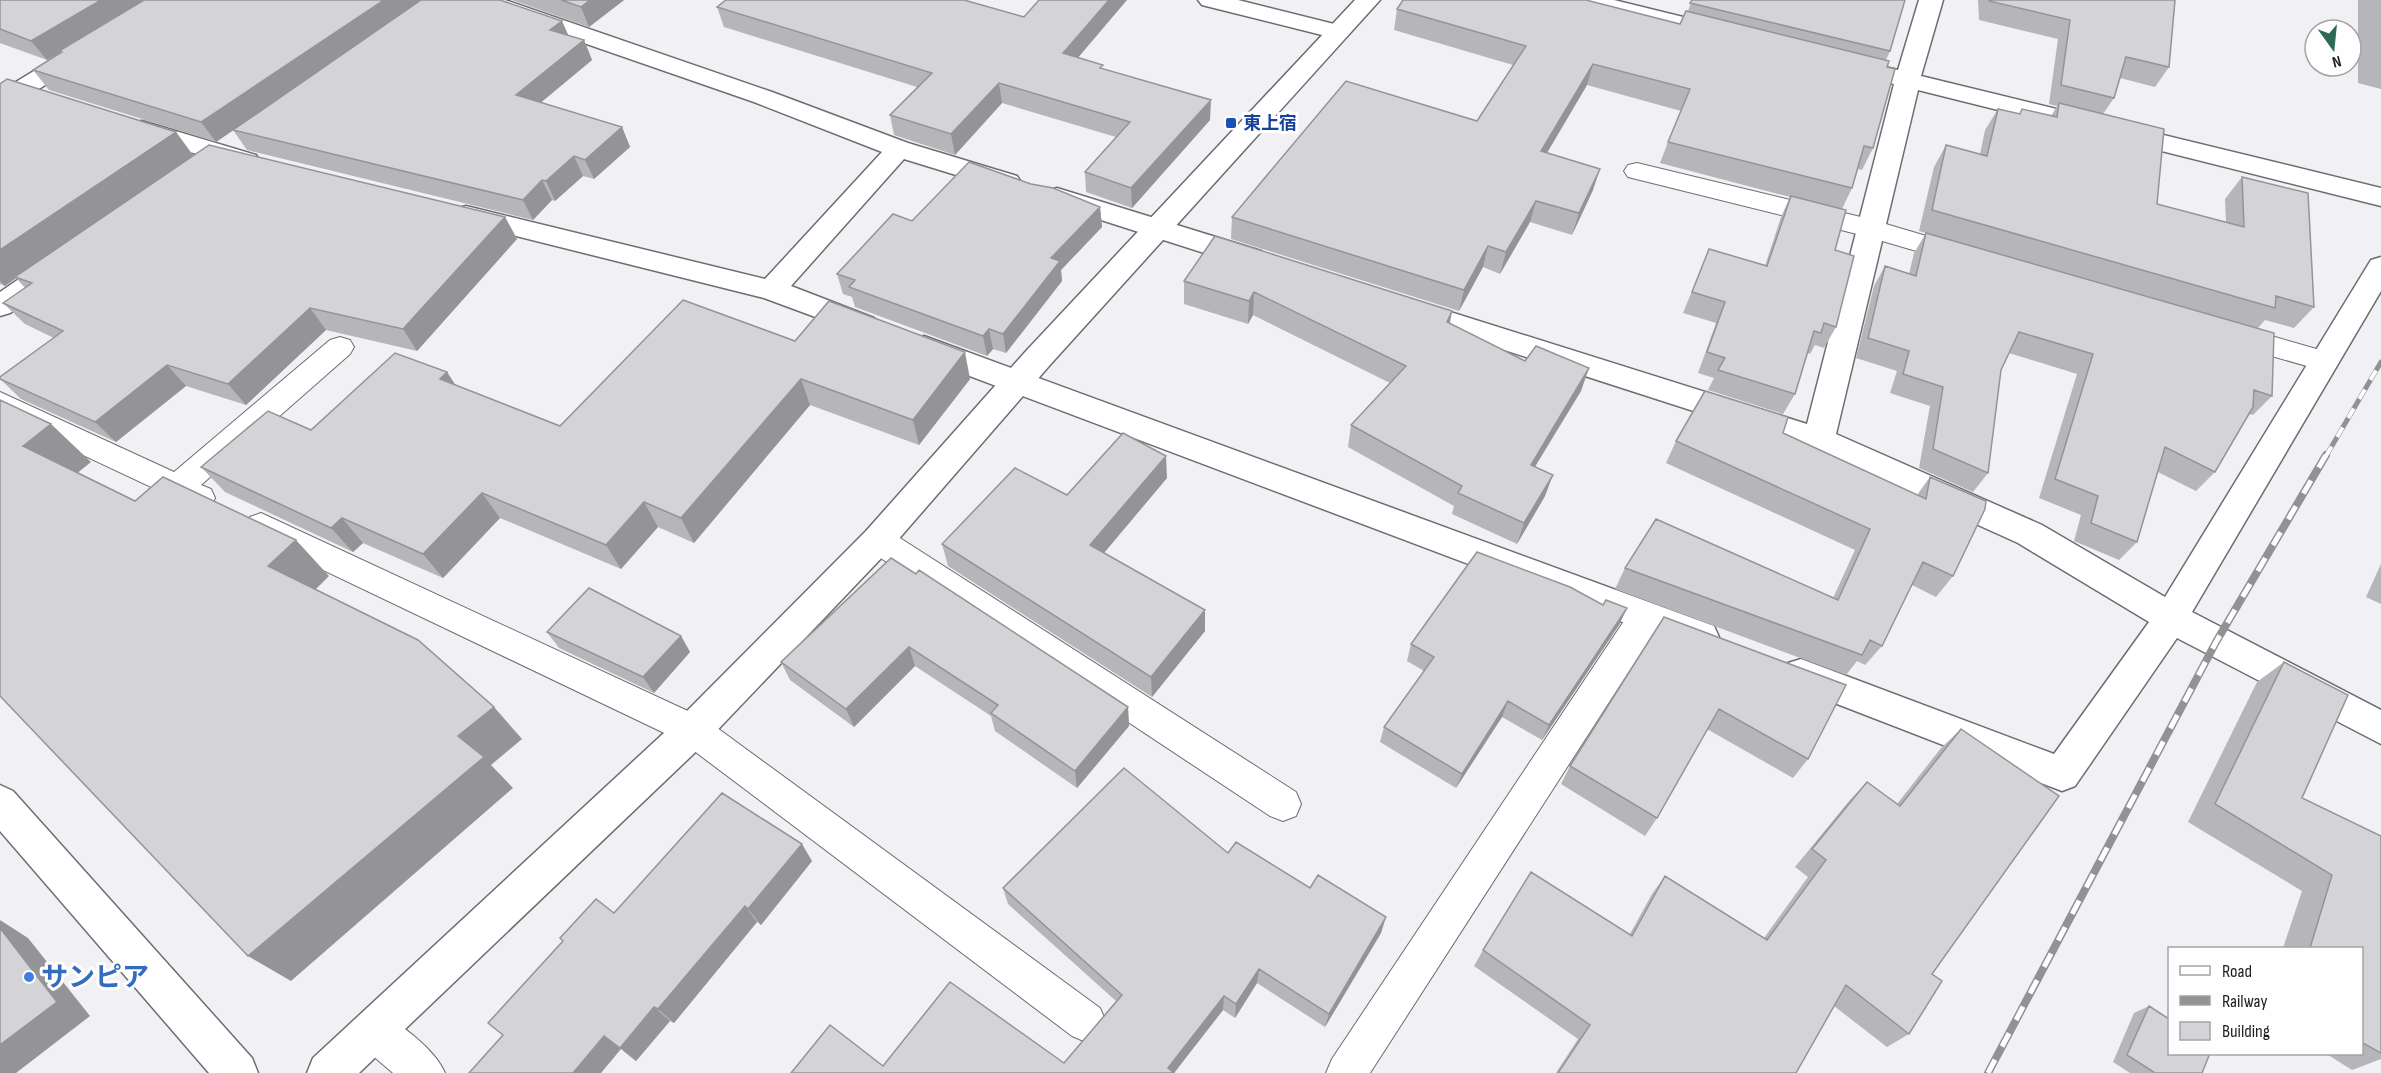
<svg xmlns="http://www.w3.org/2000/svg" width="2381" height="1073" font-family="'Sofia Sans Condensed','Noto Sans JP',sans-serif">
	<style>
		.lines { fill: none; stroke-linecap: round; stroke-linejoin: round }
		.lane-casing { stroke: #6d6c6f; stroke-width: 2 }
		.street-casing { stroke: #6d6c6f; stroke-width: 3 }
		.secondary-casing { stroke: #6d6c6f; stroke-width: 3 }
		.lane { fill: #fff; fill-rule: evenodd }
		.street { fill: #fff; fill-rule: evenodd }
		.secondary { fill: #fff; fill-rule: evenodd }
		.rail-far1-casing { stroke: #929194; stroke-width: 5 }
		.rail-casing { stroke: #929194; stroke-width: 8 }
		.rail-far1 { stroke: #fefeff; stroke-width: 4; stroke-dasharray: 11; stroke-linecap: butt }
		.rail { stroke: #fefeff; stroke-width: 5; stroke-dasharray: 15; stroke-linecap: butt }
		.wall { fill: #b6b5b9 }
		.shaded-wall { fill: #949496 }
		.building { fill: #d4d3d7; stroke: #949496; stroke-width: 1.5 }
		.transit-dot { fill: #1a4fb4; stroke: #fefeff; stroke-width: 2 }
		.shop-dot { fill: #3f7fe0; stroke: #fefeff; stroke-width: 2 }
		.labels { text-anchor: middle; stroke-width: 6; stroke-linejoin: round; paint-order: stroke }
		.far-transit-label { font-size: 18px; font-weight: bold; fill: #164399; stroke: #fefeff; text-anchor: start }
		.near-shop-label { font-size: 27px; font-weight: bold; fill: #366cbe; stroke: #fefeff; text-anchor: start }
	</style>
	<rect width="100%" height="100%" fill="#f1f0f4"/>
	<g class="lines">
		<defs>
			<path id="lane" d="M1637 163 1869 219 1970 249 1974 255 1970 261 1961 264 1865 236 1628 177 1624 171 1628 165Z
				M2233 325 2334 354 2338 361 2334 368 2324 371 2223 342 2219 335 2223 328Z
				M340 337 350 340 354 347 350 354 201 485 211 489 215 498 211 507 200 510 0 416V392L174 472 330 340Z
				M261 513 705 719 1100 1008 1106 1022 1100 1036 1086 1042 1072 1036 681 741 250 535 245 526 250 517Z
				M878 527 889 531 1296 792 1301 804 1296 816 1283 821 1270 816 867 549 862 540 867 531Z
				M1646 602 1658 606 1662 616 1658 626 1370 1073H1326L1332 1059 1634 606Z
				M373 1010C397 1020 435 1049 445 1073H393L359 1044 353 1030 359 1016Z"/>
			<path id="street" d="M470 0H505L772 92 908 143 1017 176 1021 182 1017 188 1008 191 904 159 791 286 874 318 879 325 874 332 864 335 764 298 456 221 452 215 456 209 466 206 765 279 882 152 754 102 474 5Z
				M1198 0H1238L1346 27 1350 32 1346 37 1338 39 1202 5Z
				M1574 0H1614L1732 29 1736 34 1732 39 1724 41 1578 5Z
				M1919 0H1943L1921 76 2381 188V206L1918 90 1836 434 2042 525 2165 597 2371 260 2381 257V291L2192 612 2381 710V744L2177 638 2075 786 2062 791 1788 685 1783 674 1788 663 1801 659 2054 754 2149 622 2018 543 1808 448 1399 316 1395 309 1399 302 1409 299 1807 424 1894 84 1841 71 1838 66 1841 61 1850 59 1898 70Z
				M77 48 86 50 89 55 86 60 29 95 20 98 11 95 8 90 11 85 68 50Z
				M142 121 256 155 260 161 256 167 247 169 133 135 129 129 133 123Z
				M1057 188 1261 251 1265 258 1261 265 1251 268 1048 203 1044 197 1048 191Z
				M42 267 52 270 56 277 52 284 10 313 0 316V292L32 270Z
				M924 336 1714 626 1719 637 1714 648 1702 652 914 355 909 347 914 339Z
				M0 785 13 791 252 1058 258 1073H209L0 831Z"/>
			<path id="secondary" d="M1355 0H1380L1049 366 890 549 706 742 359 1073H307L313 1058 680 718 866 531 1027 350Z"/>
		</defs>
		<!-- lane casing -->
		<use href="#lane" class="lane-casing"/>
		<!-- street casing -->
		<use href="#street" class="street-casing"/>
		<!-- secondary casing -->
		<use href="#secondary" class="secondary-casing"/>
		<!-- lane -->
		<use href="#lane" class="lane"/>
		<!-- street -->
		<use href="#street" class="street"/>
		<!-- secondary -->
		<use href="#secondary" class="secondary"/>
		<defs>
			<path id="rail-far1" d="M2326 456 2381 362"/>
			<path id="rail" d="M1988 1073 2216 642 2326 455"/>
		</defs>
		<!-- rail-far1 casing -->
		<use href="#rail-far1" class="rail-far1-casing"/>
		<!-- rail casing -->
		<use href="#rail" class="rail-casing"/>
		<!-- rail-far1 -->
		<use href="#rail-far1" class="rail-far1"/>
		<!-- rail -->
		<use href="#rail" class="rail"/>
	</g>
	<!-- wall -->
	<path class="wall" d="M0 0 568 35 584 40 592 60 541 102 622 127 630 147 594 179 583 176 555 201 552 200 533 220 247 150 233 130 283 96 216 142 49 90 33 70 61 53 47 60 0 43Z
		M512 0H624L589 27Z
		M1692 0 1890 51 1886 60 1887 67 1873 148 1862 170 1858 169 1852 188 1842 209 1835 250 1836 327 1824 348 1815 345 1810 354 1807 353 1795 394 1783 414 1708 390 1714 378 1698 373 1716 323 1683 313 1709 249 1765 266 1781 217 1790 197 1660 163 1668 142 1681 111 1587 85 1547 153 1593 190 1572 235 1530 222 1500 274 1483 267 1459 311 1231 239 1232 217 1477 121 1513 65 1394 30 1397 9 1680 24 1688 11Z
		M1978 0H2175L2169 67 2155 87 2120 78 2114 98 2103 114 2157 204 2226 222 2225 199 2242 177 2314 307 2294 328 2265 320 2257 329 2272 396 2253 415 2249 414 2215 472 2196 491 2158 472 2137 542 2119 560 2074 541 2081 515 2039 498 2077 374 2009 353 2001 370 1988 473 1973 492 1919 468 1930 406 1890 393 1897 371 1856 358 1874 286 1885 266 1909 274 1914 253 1926 233 1919 231 1934 167 1946 145 1980 154 1985 130 1998 109 2019 114 2022 109 2051 116 2057 106 2049 104 2058 39 1979 20Z
		M2358 0H2381V89L2358 83Z
		M717 7 1078 58 1210 120 1132 208 1086 192 1085 172 1116 137 1002 103 955 155 894 135 890 115 917 87 724 27Z
		M0 84 176 132 193 155 505 217 517 239 417 351 326 330 246 405 186 386 116 442 21 399 0 379V377L54 338 25 324 3 303 25 288 16 278 5 286 0 284Z
		M1100 207 1102 227 1061 270 1062 281 1006 353 993 349 987 356 855 307 852 297 843 294 837 274 912 221Z
		M1184 281 1452 311 1450 323 1581 391 1535 467 1545 496 1517 544 1452 514 1454 506 1348 447 1351 425 1390 383 1253 315 1248 324 1184 304Z
		M795 341 970 379 919 445 810 405 694 543 658 527 621 569 500 518 443 578 363 543 353 552 225 492 201 467 311 430 447 372 455 385 560 426Z
		M1783 433 1917 495 1930 477 1953 576 1936 597 1912 585 1882 646 1865 665 1857 661 1846 675 1615 589 1625 568 1833 598 1855 550 1666 463 1676 441Z
		M1167 478 1104 553 1205 631 1152 697 948 566 942 544 1067 495Z
		M891 558 1128 707 1129 726 1077 788 995 731 991 716 915 666 854 727 790 680 781 662Z
		M2381 564V604L2366 597Z
		M1603 605 1627 608 1619 625 1542 740 1502 717 1456 788 1380 742 1384 727 1424 671 1407 661 1411 644Z
		M1664 617 1808 759 1793 778 1707 729 1657 818 1645 836 1561 784 1570 766Z
		M547 632 681 636 690 652 654 693 559 648Z
		M2284 662 2302 798 2381 836V1059L2352 1070 2325 1053H2361V948H2283L2302 891 2188 822 2257 682Z
		M1961 729 1932 974 1909 1034 1887 1047 1834 1006 1796 1073H1556L1578 1039 1474 966 1483 950 1630 934 1652 894 1665 876 1764 938 1808 877 1795 867 1849 801 1867 782 1897 804 1941 748Z
		M1228 853 1381 933 1325 1027 1257 983 1235 1018 1223 1010 1174 1073H791L883 1066 1064 1063 1116 1001 1008 904 1003 888Z
		M812 861 761 925 757 922 674 1023 670 1021 636 1061 621 1049 503 1035 563 941 614 913Z
		M2149 1006 2202 1073H2130L2113 1062 2134 1013Z"/>
	<!-- shaded-wall -->
	<path class="shaded-wall" d="M101 0H149L59 51 61 52 47 60 31 41Z
		M384 0H424L216 142 201 122Z
		M590 0H624L589 27 581 7Z
		M1109 0H1127L1065 73 1063 53Z
		M562 21 571 41 550 30Z
		M584 40 592 60 526 115 516 95Z
		M1593 64 1587 85 1535 173 1541 151Z
		M999 83 1002 103 955 155 951 134Z
		M1211 100 1210 120 1132 208 1131 188Z
		M622 127 630 147 594 179 585 160Z
		M176 132 194 157 15 277 16 278 5 286 0 281V250Z
		M574 156 583 176 555 201 546 181Z
		M1600 169 1593 190 1572 235 1579 213Z
		M542 180 552 200 533 220 523 200Z
		M1536 201 1530 222 1500 274 1506 252Z
		M1100 207 1102 227 1061 270 1062 281 1006 353 1003 334 1051 258Z
		M505 217 517 239 417 351 403 329Z
		M1488 246 1483 267 1459 311 1464 290Z
		M1254 292 1253 315 1248 324 1249 301Z
		M310 308 326 330 246 405 228 384Z
		M1452 311 1447 334V322Z
		M989 329 993 349 987 356 983 336Z
		M965 352 970 379 919 445 913 420Z
		M167 365 186 386 116 442 95 422Z
		M1589 368 1581 391 1523 486 1531 465Z
		M447 372 464 398 440 379Z
		M801 379 810 405 694 543 681 518Z
		M51 424 91 462 65 483 23 446Z
		M1166 456 1167 478 1092 567 1090 545Z
		M1553 475 1545 496 1517 544 1524 523Z
		M482 493 500 518 443 578 423 554Z
		M644 502 658 527 621 569 606 545Z
		M342 518 363 543 353 552 331 528Z
		M296 540 329 576 303 602 268 566Z
		M1627 608 1619 625 1542 740 1549 725Z
		M1205 610V631L1152 697 1151 677Z
		M681 636 690 652 654 693 643 677Z
		M909 647 915 666 854 727 846 709Z
		M1508 701 1502 717 1456 788 1462 774Z
		M494 707 522 739 491 765 513 788 291 981 248 956 458 736Z
		M1128 707 1129 726 1077 788 1075 771Z
		M802 844 812 861 761 925 748 909Z
		M745 906 757 922 674 1023 658 1009Z
		M1386 917 1381 933 1325 1027 1329 1014Z
		M0 920 28 938 90 1016 16 1073H0Z
		M1259 969 1257 983 1235 1018 1236 1004Z
		M1224 996 1223 1010 1174 1073 1168 1068Z
		M654 1007 670 1021 636 1061 620 1048Z
		M604 1036 621 1049 601 1073H573Z"/>
	<!-- building -->
	<path class="building" d="M0 0H101L31 41 0 29Z
		M144 0H384L201 122 33 70 62 52 59 51Z
		M421 0H500L562 21 550 30 584 40 516 95 622 127 585 160 574 156 546 181 542 180 523 200 233 130Z
		M561 0H590L581 7Z
		M726 0H964L1024 17 1039 0H1109L1063 53 1103 65 1100 68 1211 100 1131 188 1085 172 1130 122 999 83 951 134 890 115 932 73 717 7Z
		M1403 0H1586L1680 24 1686 11 1889 61 1887 67 1895 69 1873 148 1864 146 1852 188 1668 142 1690 89 1593 64 1541 151 1600 169 1579 213 1536 201 1506 252 1488 246 1464 290 1232 217 1346 81 1477 121 1526 46 1397 9Z
		M1692 0H1905L1890 51 1690 3Z
		M1989 0H2175L2169 67 2126 57 2114 98 2061 85 2070 20 1989 1Z
		M7 79 176 132 0 250V84Z
		M2059 103 2164 129 2157 204 2244 227 2242 177 2308 193 2314 307 2276 296 2275 308 1932 210 1946 145 1987 156 1998 109 2020 114 2022 109 2057 117Z
		M209 145 505 217 403 329 310 308 228 384 167 365 95 422 0 379V377L63 331 3 303 32 283 15 277Z
		M969 162 1031 184 1053 188 1100 207 1051 258 1060 261 1003 334 989 329 983 336 849 287 855 280 837 274 893 214 912 221Z
		M1791 196 1846 210 1835 250 1854 256 1836 327 1824 323 1821 333 1814 331 1795 394 1718 370 1725 358 1707 352 1725 302 1692 292 1709 249 1767 266Z
		M1926 233 2274 333 2272 396 2254 390 2253 407 2215 472 2165 447 2137 542 2091 523 2098 496 2055 479 2093 354 2019 332 2001 370 1988 473 1933 449 1943 387 1903 374 1909 351 1868 338 1885 266 1916 276Z
		M1215 236 1452 311 1447 322 1525 361 1536 346 1589 368 1531 465 1553 475 1524 523 1458 493 1462 486 1351 425 1406 366 1254 292 1249 301 1184 281Z
		M683 300 795 341 829 301 965 352 913 420 801 379 681 518 644 502 606 545 482 493 423 554 342 518 331 528 201 467 268 411 311 430 395 353 447 372 440 379 560 426Z
		M1705 391 1788 417 1783 433 1926 499 1930 477 1986 501 1985 509 1953 576 1923 562 1882 646 1870 640 1862 655 1625 568 1656 519 1838 600 1870 529 1676 441Z
		M0 400 51 424 23 446 135 501 163 477 296 540 268 566 418 640 494 707 458 736 484 757 248 956 0 696Z
		M1123 433 1166 456 1090 545 1205 610 1151 677 942 544 1015 468 1067 495Z
		M1477 552 1570 587 1603 605 1606 600 1627 608 1549 725 1508 701 1462 774 1384 727 1434 657 1411 644Z
		M891 558 916 574 919 570 1128 707 1075 771 991 713 998 705 909 647 846 709 781 662Z
		M589 588 681 636 643 677 547 632Z
		M1664 617 1846 685 1808 759 1719 709 1657 818 1570 766Z
		M2284 662 2348 695 2302 798 2381 836V1053L2361 1042V948H2310L2332 875 2215 804Z
		M1961 729 2059 796 1932 974 1942 981 1909 1034 1846 985 1796 1073H1558L1590 1025 1483 950 1531 872 1632 936 1665 876 1767 940 1826 860 1812 849 1867 782 1900 806Z
		M1124 768 1228 853 1236 842 1310 888 1318 875 1386 917 1329 1014 1259 969 1236 1004 1224 996 1168 1068 1174 1073H791L830 1025 883 1066 950 982 1064 1063 1122 995 1003 888Z
		M722 793 802 844 748 909 745 906 658 1009 654 1007 620 1048 604 1036 573 1073H469L503 1035 488 1023 563 941 560 938 596 899 614 913Z
		M0 928 57 1002 0 1045Z
		M2149 1006 2169 1019V1053H2210L2202 1073H2155L2127 1055Z"/>
	<!-- markers -->
	<rect class="transit-dot" x="1225" y="117" width="12" height="12" rx="3"/>
	<circle class="shop-dot" cx="29" cy="977" r="6"/>
	<g class="labels">
		<!-- far-transit labels -->
		<g class="far-transit-label">
			<text x="1243" y="129">東上宿</text>
		</g>
		<!-- near-shop labels -->
		<g class="near-shop-label">
			<text x="41" y="986">サンピア</text>
		</g>
	</g>
	<!-- legend -->
	<rect x="2168" y="947" width="195" height="108" fill="#fefeff" stroke="#a4a4a5" stroke-width="1.5"/>
	<rect x="2180" y="966" width="30" height="9" fill="#ffffff" stroke="#a4a4a5" stroke-width="1.5"/>
	<text x="2222" y="977" font-size="18" fill="#1e1d1f">Road</text>
	<rect x="2180" y="996" width="30" height="9" fill="#929194" stroke="#a4a4a5" stroke-width="1.5"/>
	<text x="2222" y="1007" font-size="18" fill="#1e1d1f">Railway</text>
	<rect x="2180" y="1022" width="30" height="18" fill="#d4d3d7" stroke="#a4a4a5" stroke-width="1.5"/>
	<text x="2222" y="1037" font-size="18" fill="#1e1d1f">Building</text>
	<!-- north arrow -->
	<g transform="translate(2333 48) rotate(165)"><circle r="28" fill="#fefeff" stroke="#a4a4a5" stroke-width="1.5"/>
	<path d="M0-4.5L10 22L0 15L-10 22Z" fill="#2d6954"/>
	<text y="-9" font-size="16" font-weight="bold" text-anchor="middle" fill="#1e1d1f">N</text>
	</g>
</svg>
